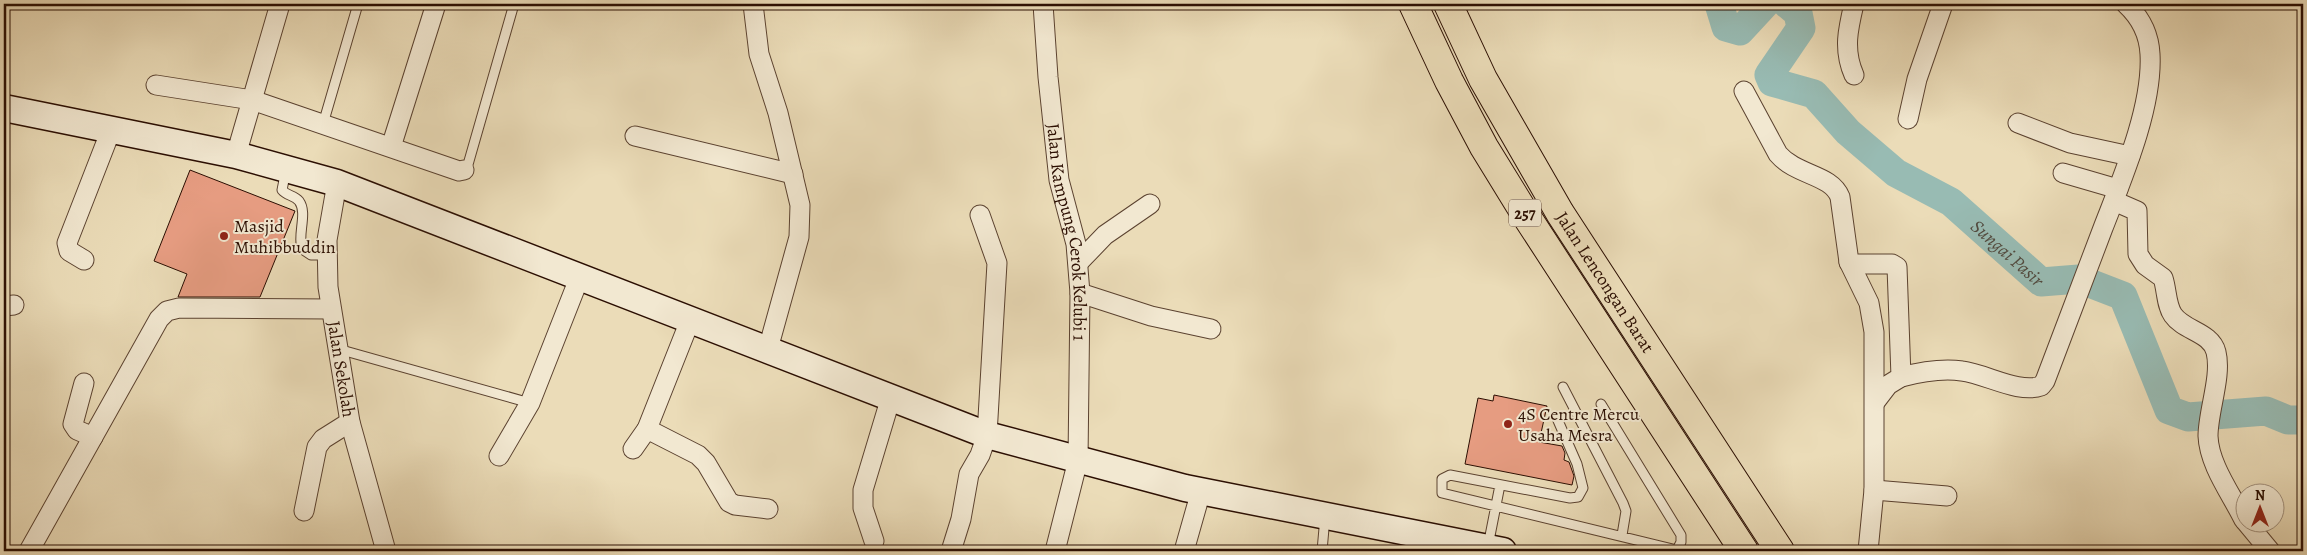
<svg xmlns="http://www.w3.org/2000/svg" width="2307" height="555" font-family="Alegreya,serif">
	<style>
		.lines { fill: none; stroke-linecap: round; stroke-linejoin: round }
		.river { stroke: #98bbb3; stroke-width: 29 }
		.building { fill: #e69c81; stroke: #2b0e02 }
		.lane-casing { stroke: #5b4230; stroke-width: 11 }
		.street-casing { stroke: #5b4230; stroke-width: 21 }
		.secondary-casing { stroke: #2b0e02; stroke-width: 29 }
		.highway-casing { stroke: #2b0e02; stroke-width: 30 }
		.lane { stroke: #f2e8d1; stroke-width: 9 }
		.street { stroke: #f2e8d1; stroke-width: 19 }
		.secondary { stroke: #f2e8d1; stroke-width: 26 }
		.highway { stroke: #ebdcb8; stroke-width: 28 }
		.poi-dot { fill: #8f2418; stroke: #f2e8d1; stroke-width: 2 }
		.labels { text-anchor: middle; stroke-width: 4; stroke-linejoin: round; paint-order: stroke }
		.shield { fill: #f2e8d1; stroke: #674f40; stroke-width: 1 }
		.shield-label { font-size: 16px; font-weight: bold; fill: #2b0e02 }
		.poi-label { font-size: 18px; fill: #2b0e02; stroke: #f2e8d1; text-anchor: start }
		.street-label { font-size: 18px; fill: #2b0e02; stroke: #f2e8d1 }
		.water-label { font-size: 19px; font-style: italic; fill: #514b40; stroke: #f2e8d1 }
	</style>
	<rect width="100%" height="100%" fill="#ebdcb8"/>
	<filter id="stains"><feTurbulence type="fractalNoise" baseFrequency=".004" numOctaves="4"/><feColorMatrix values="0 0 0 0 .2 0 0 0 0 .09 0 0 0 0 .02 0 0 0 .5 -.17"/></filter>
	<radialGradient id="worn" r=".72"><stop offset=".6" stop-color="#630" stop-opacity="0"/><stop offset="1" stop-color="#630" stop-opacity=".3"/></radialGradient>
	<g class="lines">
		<!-- river -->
		<g class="river">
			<path d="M1719 4 1726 27 1740 31 1765 4"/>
			<path id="s1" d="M1787 4 1798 13 1801 28 1769 75 1772 82 1814 94 1848 132 1896 173 1951 202 2041 282 2079 279 2123 296 2169 410 2188 417 2266 411 2288 420H2303"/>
		</g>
	</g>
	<!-- building -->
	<path class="building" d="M190 170 295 211 260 297H178L187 274 154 261Z
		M1494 395 1547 406 1539 442 1562 446 1565 453 1564 460 1569 462 1574 476 1572 485 1465 464 1478 398 1493 401Z"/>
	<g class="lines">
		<defs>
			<path id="lane" d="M323 124 358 4
				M286 170 282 190C287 196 294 195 299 201 308 213 297 235 302 249L311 255H326
				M464 170 467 168 514 4
				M338 349 530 403
				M1563 387 1623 503 1626 511 1622 535
				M1556 416 1577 464 1583 488 1578 497 1570 498 1450 475 1442 479V493L1677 550 1681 542V535L1601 404
				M1488 546 1500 485
				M1322 551 1325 517"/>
			<g id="street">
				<path d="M753 4 759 54 778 113 800 205 799 237 768 349"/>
				<path id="s2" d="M1043 4 1048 77 1059 180 1076 244 1080 293 1078 460 1055 551"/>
				<path d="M1854 75C1843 50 1848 29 1854 4"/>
				<path d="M156 85 252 100 459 171 464 170"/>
				<path d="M1744 91 1778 154C1797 176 1831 174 1840 197L1849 262 1857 264H1892L1897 267 1901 377 1888 385 1875 402"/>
				<path d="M1908 119 1917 79 1943 4"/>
				<path d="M2018 123 2070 143 2130 156"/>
				<path d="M635 136 793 174"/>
				<path d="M391 147 436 4"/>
				<path d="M236 155 280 4"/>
				<path d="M2063 173 2118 189"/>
				<path id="s3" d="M337 183 327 240 328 287 350 422 386 551"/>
				<path d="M2114 201 2137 211 2138 254 2145 265 2163 278C2167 290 2166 305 2173 315 2184 331 2211 332 2216 352 2222 376 2208 411 2208 436 2209 465 2232 495 2244 520"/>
				<path d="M84 260 69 251 67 243 111 130"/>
				<path d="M1079 262 1105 235 1150 204"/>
				<path d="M1849 262 1869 303 1874 332V490L1868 551"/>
				<path d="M1080 293 1151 316 1211 329"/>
				<path d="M4 306 14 305"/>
				<path d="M1901 377C1920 372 1942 368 1962 371 1986 374 2019 394 2041 386L2045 381C2064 330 2084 279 2103 228 2122 179 2153 107 2150 54 2149 34 2140 17 2126 4"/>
				<path d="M84 383 73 424 77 430 93 437"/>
				<path d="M647 429 698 455 706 463 729 502 735 505 768 509"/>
				<path d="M633 449 647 429 691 318"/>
				<path d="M499 456 530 403 580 276"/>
				<path d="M1874 490 1947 496"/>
				<path d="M304 511 317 447 323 439 350 422"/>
				<path d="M2246 522 2270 551"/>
				<path d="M874 541 863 508V490L891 397"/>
				<path d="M29 551 159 319 167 311 179 308 331 309"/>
				<path d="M951 551 961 519 969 474 980 455 987 435 997 263 980 215"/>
				<path d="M1184 551 1201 491"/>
			</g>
			<path id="secondary" d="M4 108 236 155 337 183 987 435 1185 488 1503 551"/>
			<g id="highway">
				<path d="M1413 4 1449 81 1484 147 1527 217 1744 551"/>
				<path id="s4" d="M1448 4 1483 79 1560 213 1780 551"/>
			</g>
		</defs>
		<!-- lane casing -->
		<use href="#lane" class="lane-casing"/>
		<!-- street casing -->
		<use href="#street" class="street-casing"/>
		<!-- secondary casing -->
		<use href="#secondary" class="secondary-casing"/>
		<!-- highway casing -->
		<use href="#highway" class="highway-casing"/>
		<!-- lane -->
		<use href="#lane" class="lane"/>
		<!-- street -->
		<use href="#street" class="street"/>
		<!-- secondary -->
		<use href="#secondary" class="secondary"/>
		<!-- highway -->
		<use href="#highway" class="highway"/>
	</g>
	<!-- markers -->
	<g class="poi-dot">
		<circle cx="224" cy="236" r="5"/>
		<circle cx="1508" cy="424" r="5"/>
	</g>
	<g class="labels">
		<!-- shield labels -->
		<rect class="shield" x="1509" y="199.5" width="32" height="27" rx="4"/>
		<g class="shield-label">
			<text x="1525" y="219">257</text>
		</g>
		<!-- poi labels -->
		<g class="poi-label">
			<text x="234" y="232">Masjid<tspan x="234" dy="21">Muhibbuddin</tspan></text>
			<text x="1518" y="420">4S Centre Mercu<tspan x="1518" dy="21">Usaha Mesra</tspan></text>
		</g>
		<!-- street labels -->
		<g class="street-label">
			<text dy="6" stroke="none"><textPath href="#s2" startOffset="230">Jalan Kampung Cerok Kelubi 1</textPath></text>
			<text dy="6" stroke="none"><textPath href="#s4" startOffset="320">Jalan Lencongan Barat</textPath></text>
			<text dy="6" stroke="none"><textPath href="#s3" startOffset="188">Jalan Sekolah</textPath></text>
		</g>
		<!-- water labels -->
		<g class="water-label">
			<text dy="7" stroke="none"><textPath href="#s1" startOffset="390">Sungai Pasir</textPath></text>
		</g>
	</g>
	<!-- margin -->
	<rect width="2307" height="555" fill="none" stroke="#ebdcb8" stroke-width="20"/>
	<rect x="5" y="5" width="2297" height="545" fill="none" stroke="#2b0e02" stroke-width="2.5"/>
	<rect x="10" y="10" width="2287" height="535" fill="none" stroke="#2b0e02"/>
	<!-- north arrow -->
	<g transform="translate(2260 508)"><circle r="24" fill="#f2e8d1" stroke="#a2917e"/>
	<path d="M0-4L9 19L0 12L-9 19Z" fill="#8f2418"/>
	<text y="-8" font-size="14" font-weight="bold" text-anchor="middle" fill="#2b0e02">N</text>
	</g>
	<rect width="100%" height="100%" filter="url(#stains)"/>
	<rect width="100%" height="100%" fill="url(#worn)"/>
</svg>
